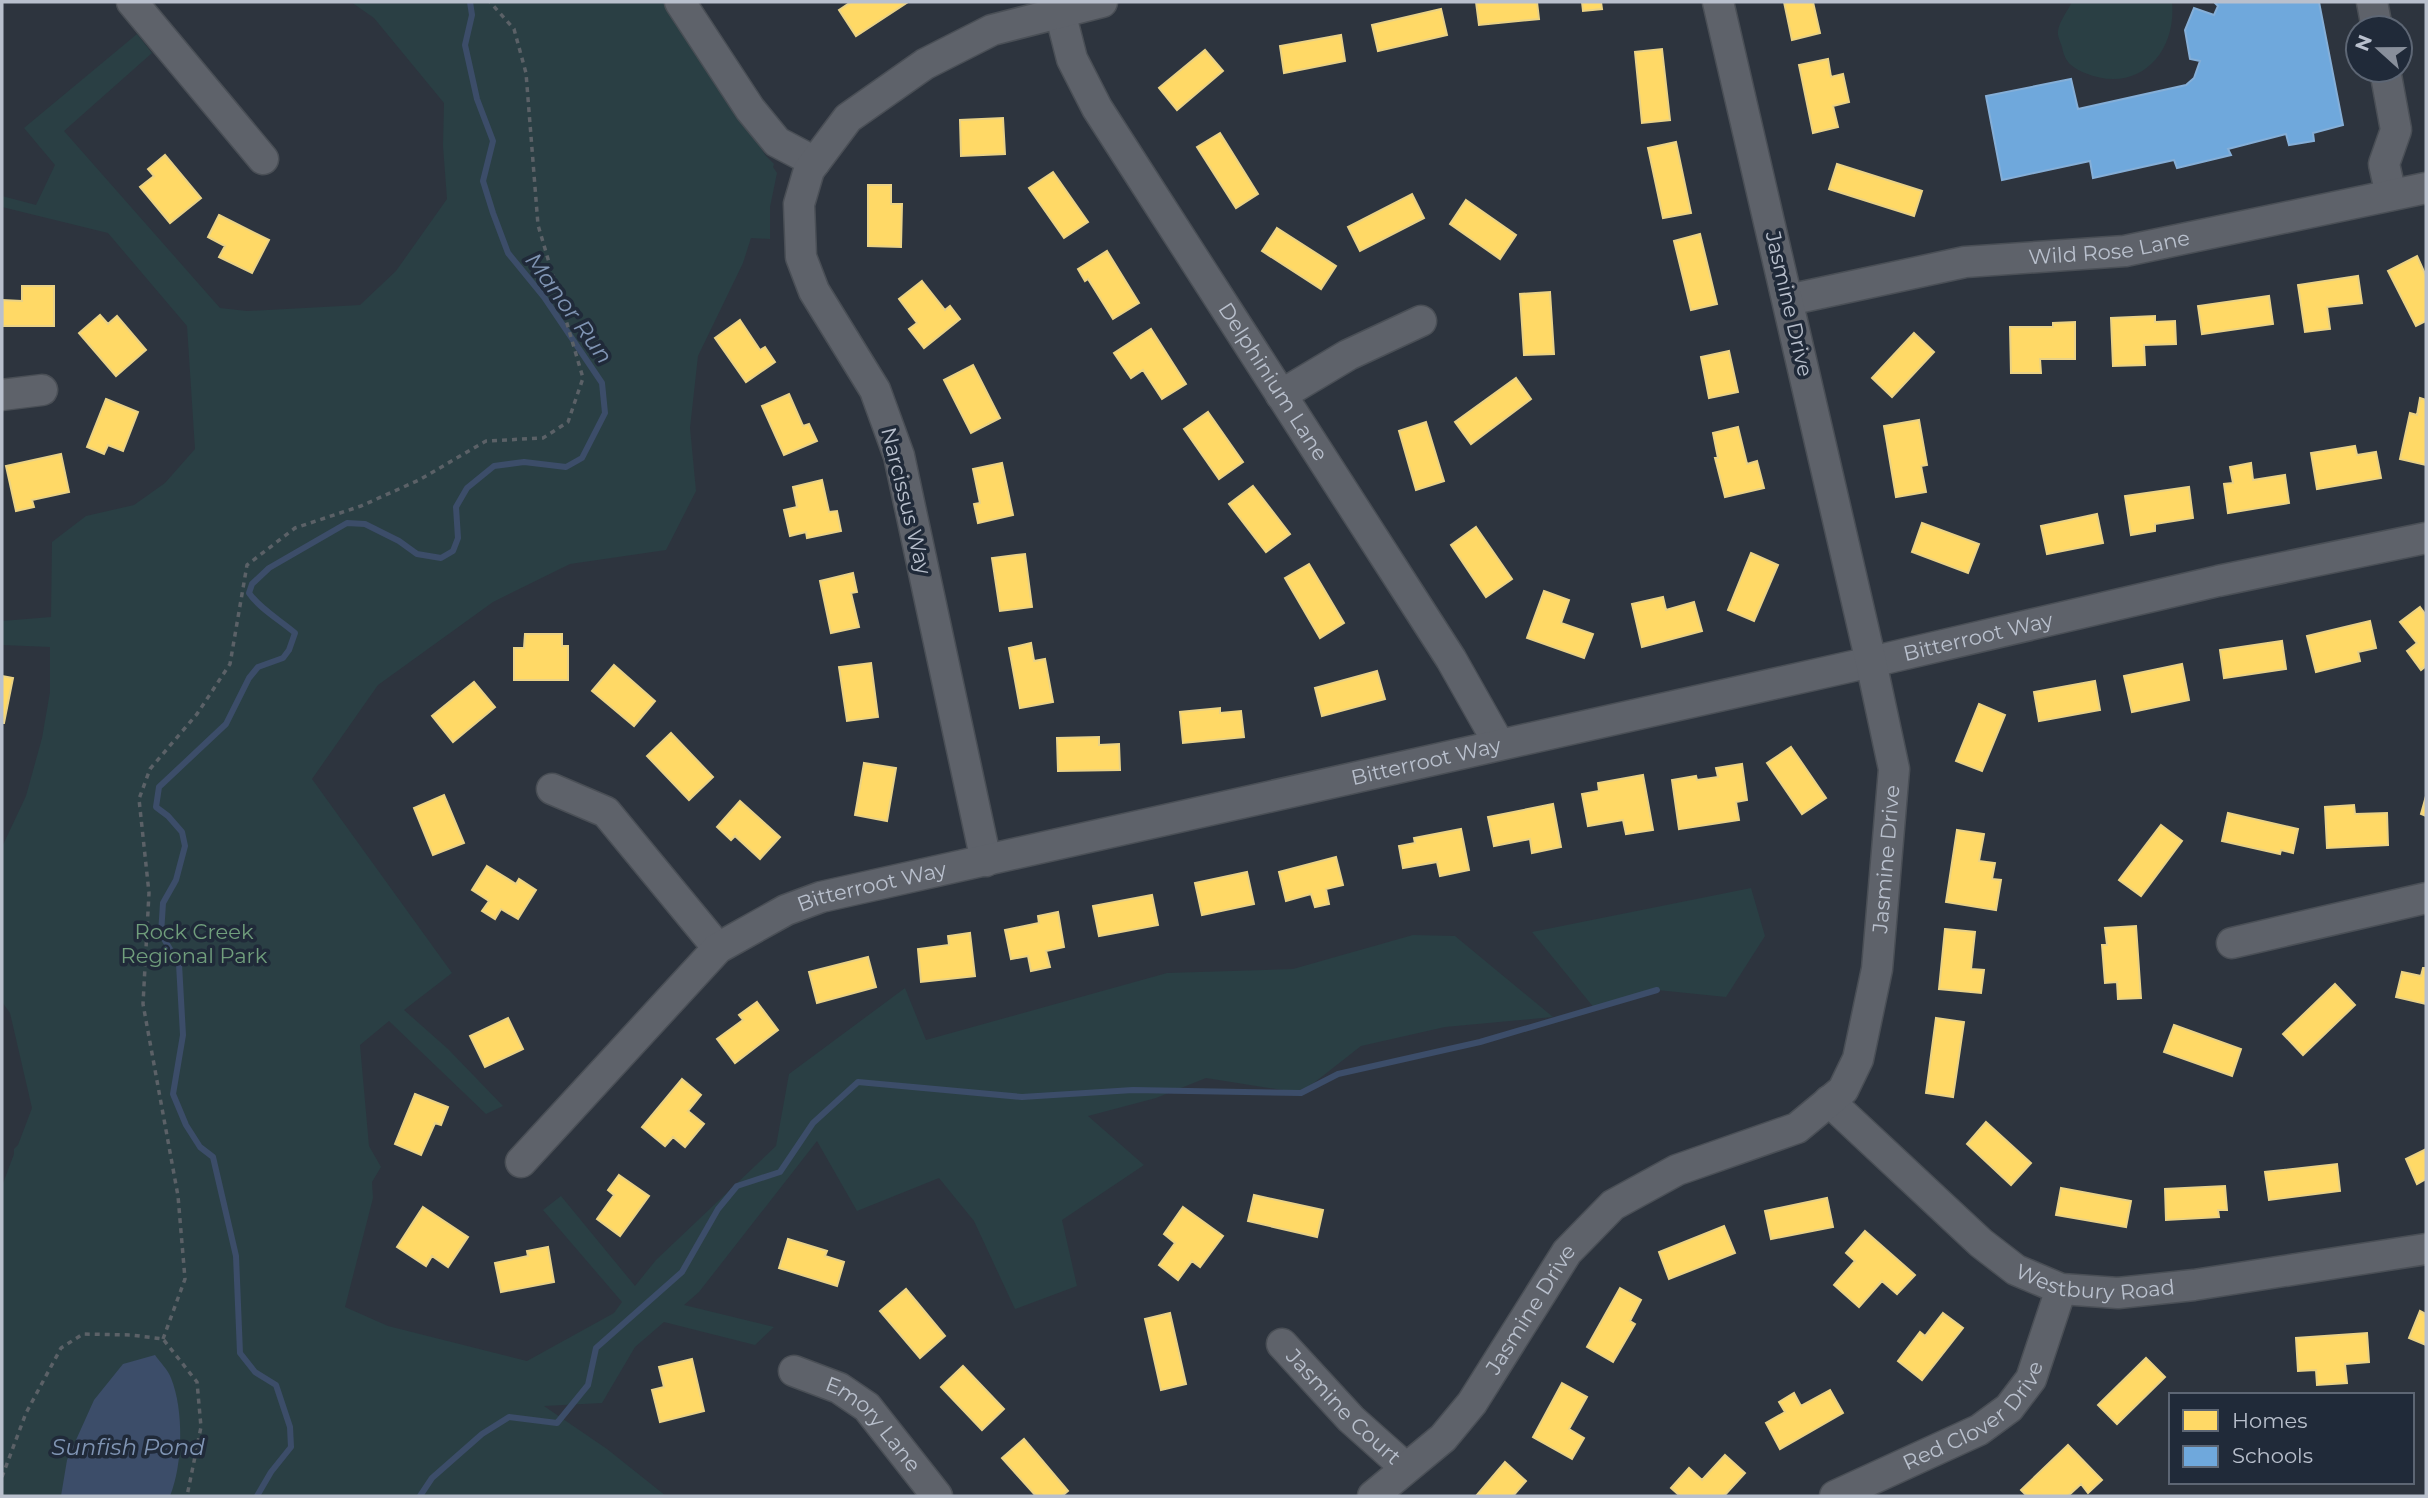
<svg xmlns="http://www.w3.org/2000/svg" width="2428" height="1498" font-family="Montserrat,sans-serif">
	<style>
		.green { fill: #2a3f44 }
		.water { fill: #3c4d69 }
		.homes { fill: #ffd966; stroke: #ead285; stroke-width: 2 }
		.schools { fill: #6fa8dc; stroke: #85afd8; stroke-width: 2 }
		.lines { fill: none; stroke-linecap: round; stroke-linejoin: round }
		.stream { stroke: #3c4d69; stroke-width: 6 }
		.minor-casing { stroke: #4a4f56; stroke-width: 33 }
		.path { stroke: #5b6167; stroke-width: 3.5; stroke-dasharray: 5 5; stroke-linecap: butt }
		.minor { stroke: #5e626a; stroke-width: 30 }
		.labels { text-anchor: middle; stroke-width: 7; stroke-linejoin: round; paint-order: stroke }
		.street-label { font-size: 21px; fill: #b9c0cd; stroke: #202a39 }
		.park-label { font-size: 21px; fill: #709e7c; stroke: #202a39 }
		.water-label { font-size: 23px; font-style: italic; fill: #8095b4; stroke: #202a39 }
	</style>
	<rect width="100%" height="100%" fill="#2d343e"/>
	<!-- green -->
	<path class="green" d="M351 2H664L766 156 774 164 773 167 777 173 770 207V239L751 238 743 263 698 356 690 428 696 491 666 550 570 564 493 602 378 685 312 779 452 973 404 1010 448 1049 503 1106 486 1114 389 1021 360 1045 369 1146 381 1167 372 1182 373 1198 345 1307 388 1326 527 1361 614 1313 622 1302 543 1210 561 1196 635 1286 656 1260 776 1146 789 1074 905 988 926 1040 1167 973 1293 969 1413 935 1455 936 1553 1017 1445 1027 1361 1046 1301 1093 1206 1078 1156 1098 1088 1116 1144 1165 1062 1220 1077 1286 1015 1309 974 1221 939 1178 857 1211 817 1141 699 1292 684 1305 774 1327 755 1345 664 1322 635 1347 602 1403 544 1406 607 1449 666 1496H2V1186L14 1154V1149L18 1145 32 1108 10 1013 2 1002V847L26 796 42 738 50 692V647L2 645V621L51 617 52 542 86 516 134 505 165 483 195 449 187 326 108 233 2 207V196L36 205 55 165 24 128 137 34 152 53 64 131 220 308 247 311 360 305 396 271 447 199 443 146 444 103 374 18Z
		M2072 2H2172C2177 54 2137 95 2085 73 2071 67 2065 62 2062 47 2061 43 2057 36 2058 31 2059 22 2068 10 2072 2Z
		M1751 888 1765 936 1726 997 1657 990 1595 1009 1532 932Z"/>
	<!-- water -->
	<path class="water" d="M155 1355C160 1362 168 1370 171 1378 184 1410 183 1465 170 1496H61L67 1460 94 1400 123 1364Z"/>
	<!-- homes -->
	<path class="homes" d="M851 2H908L856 36 839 10Z
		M1476 2H1537L1539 19 1479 25Z
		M1582 2H1601L1602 9 1583 11Z
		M1784 2H1813L1820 33 1792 40Z
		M1441 9 1447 35 1378 51 1372 25Z
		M1341 35 1345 61 1284 73 1280 46Z
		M1662 49 1670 120 1642 123 1635 52Z
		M1205 50 1223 71 1177 110 1159 88Z
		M1828 59 1831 77 1843 74 1849 102 1833 106 1838 127 1813 133 1799 65Z
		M1003 118 1005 154 961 156 960 120Z
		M1220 133 1258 194 1236 208 1197 147Z
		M1676 142 1691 213 1663 218 1648 148Z
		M165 155 201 198 170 223 140 187 154 176 148 169Z
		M1837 164 1922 191 1914 216 1829 189Z
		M1053 172 1088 222 1064 238 1029 188Z
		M868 185H891V204H902L901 247 868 246Z
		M1412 194 1424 218 1360 251 1348 227Z
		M1466 200 1516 235 1500 259 1450 224Z
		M219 215 269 240 252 273 219 257 225 246 208 237Z
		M1277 228 1336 266 1321 289 1262 251Z
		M1700 234 1717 304 1691 310 1674 241Z
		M1107 251 1139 303 1113 319 1088 279 1085 281 1078 269Z
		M2417 256 2426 276V321L2416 326 2388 271Z
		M2358 276 2362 303 2327 307 2330 329 2305 332 2298 285Z
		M922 281 945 310 950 306 960 319 924 348 909 329 917 323 899 299Z
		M22 286H54V326H3V300L22 301Z
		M1550 292 1554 354 1524 355 1520 294Z
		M2269 296 2273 324 2202 334 2198 306Z
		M100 315 108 324 117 316 146 350 116 376 79 333Z
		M2155 316V322L2175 321 2176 344 2144 345 2145 365 2113 366 2111 318Z
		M740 320 760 350 765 347 775 362 746 382 715 338Z
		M2075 322V359H2040L2041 373H2011L2010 327H2053V323Z
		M1151 329 1186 384 1162 399 1143 370 1131 378 1114 353Z
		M1914 333 1934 352 1892 397 1872 378Z
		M1729 351 1738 392 1709 398 1701 357Z
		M973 365 1000 418 971 433 944 380Z
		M1516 378 1531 399 1471 444 1455 422Z
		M789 394 803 426 809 424 817 441 784 455 762 406Z
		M2420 398 2426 400V465L2400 459 2410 413 2417 415Z
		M106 399 138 412 123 451 108 445 104 454 87 447Z
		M1208 412 1243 462 1219 479 1184 429Z
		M1919 420 1927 465 1921 466 1926 492 1896 497 1884 426Z
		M1426 422 1444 481 1416 490 1399 431Z
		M1738 427 1747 464 1757 461 1764 488 1725 497 1715 458H1718L1713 433Z
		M2355 446 2357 455 2376 452 2381 478 2317 489 2311 453Z
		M61 454 69 492 32 500 34 507 16 511 6 466Z
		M1002 463 1013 515 978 523 974 504 980 503 973 469Z
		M2251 463 2253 480 2285 475 2289 503 2228 513 2224 484 2233 483 2230 467Z
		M822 480 829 512 837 511 841 531 807 538 806 532 790 536 784 510 797 507 793 487Z
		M1253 486 1290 534 1266 552 1229 504Z
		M2189 487 2193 518 2155 524V531L2131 535 2125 496Z
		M2097 514 2103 543 2047 554 2041 526Z
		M1922 523 1979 544 1968 573 1912 552Z
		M1476 527 1512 579 1486 597 1451 545Z
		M1751 553 1778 565 1754 621 1728 610Z
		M1025 554 1032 607 1000 611 992 558Z
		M1309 564 1344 623 1320 638 1285 578Z
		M853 573 857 592 851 593 859 627 831 633 820 581Z
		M1544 591 1569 600 1561 623 1593 634 1584 658 1527 638Z
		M1663 597 1666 610 1694 602 1702 631 1642 647 1632 604Z
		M2420 607 2426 615V666L2421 670 2407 651 2417 643 2400 622Z
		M2370 621 2376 648 2358 652 2360 661 2316 672 2307 636Z
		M525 634H562V646H568V680H514V648H524Z
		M2282 641 2286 669 2224 678 2220 650Z
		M1031 643 1034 661 1045 659 1053 702 1020 708 1009 648Z
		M871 663 878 717 847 721 839 667Z
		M2182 664 2189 700 2132 712 2124 676Z
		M614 665 655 701 634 726 592 691Z
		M1377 671 1385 699 1322 716 1315 688Z
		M2 676 13 678 4 723H2Z
		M2095 681 2100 710 2039 721 2034 692Z
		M474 682 495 707 453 742 432 716Z
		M1979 704 2005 715 1982 771 1956 761Z
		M1220 708V713L1241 711 1244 737 1183 743 1180 712Z
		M671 733 713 777 689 800 647 756Z
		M1099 737V745L1119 744 1120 770 1058 771 1057 738Z
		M1791 747 1826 798 1802 814 1767 763Z
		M864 763 896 768 887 821 855 815Z
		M1742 764 1747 800 1736 802 1739 820 1679 829 1672 780 1696 776 1697 780 1718 777 1716 768Z
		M1643 775 1653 830 1626 834 1623 820 1588 826 1582 794 1599 791 1598 783Z
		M444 795 464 843 433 855 414 808Z
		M2426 796V816L2421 814Z
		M740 801 780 837 760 859 735 836 731 840 717 827Z
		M1553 804 1561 847 1532 853 1530 839 1494 846 1488 817Z
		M2354 805 2355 814 2387 813 2388 845 2327 848 2325 807Z
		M2228 813 2298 829 2293 853 2281 850 2280 854 2222 841Z
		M2161 825 2182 841 2141 896 2119 880Z
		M1461 829 1469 870 1440 876 1437 862 1403 868 1399 846 1415 843 1414 838Z
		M1957 830 1984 834 1979 861 1995 863 1992 879 2001 880 1996 910 1946 902Z
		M1336 857 1343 885 1326 889 1329 904 1315 907 1311 894 1286 901 1279 872Z
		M487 866 516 884 519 879 536 890 518 919 501 909 495 919 482 911 489 901 472 890Z
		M1247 872 1254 904 1202 915 1195 883Z
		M1152 895 1158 925 1099 936 1093 906Z
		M1058 912 1064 947 1046 951 1050 967 1031 971 1028 956 1011 959 1005 930 1039 923 1038 916Z
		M2136 926 2141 998 2118 999 2117 982 2105 983 2102 945H2107L2105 928Z
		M1945 929 1975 932 1971 969 1984 970 1981 993 1939 989Z
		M970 933 975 976 921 982 918 949 949 945 948 936Z
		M868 957 876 987 817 1003 809 972Z
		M2423 968H2426V1004L2396 997 2402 972 2421 976Z
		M2335 984 2355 1005 2303 1055 2283 1034Z
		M757 1002 778 1030 735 1063 717 1039 743 1020 739 1015Z
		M508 1018 523 1049 485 1067 470 1036Z
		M1936 1018 1964 1022 1953 1097 1926 1093Z
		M2174 1025 2241 1049 2232 1076 2164 1052Z
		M682 1079 701 1095 688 1111 704 1124 685 1147 673 1137 665 1146 642 1127Z
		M415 1094 448 1107 441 1125 435 1123 421 1155 395 1144Z
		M1986 1122 2031 1163 2011 1185 1967 1144Z
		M2426 1149V1179L2417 1184 2406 1159Z
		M2337 1164 2340 1191 2269 1200 2265 1172Z
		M619 1175 649 1196 620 1236 597 1219 614 1195 608 1190Z
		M2225 1186 2227 1210H2218L2219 1217 2166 1220 2165 1189Z
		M2061 1188 2131 1201 2126 1227 2056 1215Z
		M1254 1195 1323 1210 1317 1237 1248 1221Z
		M1827 1198 1833 1227 1771 1239 1765 1211Z
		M423 1207 468 1237 448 1267 432 1256 426 1266 397 1247Z
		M1183 1207 1223 1236 1200 1267 1192 1261 1178 1280 1159 1265 1175 1243 1164 1234Z
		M1724 1226 1735 1253 1669 1279 1659 1252Z
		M1865 1231 1915 1275 1897 1294 1882 1281 1859 1307 1834 1285 1855 1261 1846 1253Z
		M788 1239 827 1251 825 1256 844 1262 837 1286 779 1268Z
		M548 1247 554 1282 501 1292 495 1263 528 1256 527 1251Z
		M1620 1288 1641 1300 1630 1321 1635 1324 1613 1362 1587 1347Z
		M906 1289 945 1336 920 1358 880 1311Z
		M2420 1311 2426 1314V1345L2409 1338Z
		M1170 1313 1186 1384 1161 1390 1145 1319Z
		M1943 1313 1963 1328 1922 1380 1898 1361 1920 1332 1925 1336Z
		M2367 1333 2369 1362 2345 1364 2347 1383 2317 1385 2316 1370 2298 1371 2296 1338Z
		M2146 1358 2165 1377 2117 1424 2098 1405Z
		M692 1359 704 1411 660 1422 652 1390 664 1387 659 1367Z
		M963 1366 1004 1409 982 1430 941 1387Z
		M1562 1383 1587 1397 1569 1429 1584 1438 1572 1459 1533 1437Z
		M1830 1390 1843 1413 1780 1449 1766 1423 1785 1412 1779 1402 1794 1393 1801 1406Z
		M1024 1439 1068 1491 1062 1496H1036L1002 1458Z
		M2068 1445 2102 1480 2088 1493 2081 1484 2068 1496H2027L2021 1490Z
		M1725 1455 1745 1473 1724 1496H1680L1671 1488 1689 1468 1702 1480Z
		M1505 1462 1526 1481 1513 1496H1476Z"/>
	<!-- schools -->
	<path class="schools" d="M2214 2H2319L2343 125 2313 133 2314 141 2289 145 2286 134 2228 149 2231 155 2177 168 2174 160 2093 178 2090 161 2002 180 1986 96 2071 79 2078 109 2186 85 2194 78 2200 61 2190 59 2185 30 2194 8 2214 15 2218 6Z"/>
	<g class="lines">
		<!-- stream -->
		<path class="stream" d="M257 1496 271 1472 291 1447 290 1427 276 1385 255 1372 240 1353 236 1256 213 1157 200 1147 186 1125 173 1094 183 1035 179 964 161 934 163 903 176 880 185 846 182 832 168 816 156 807 159 787 226 724 249 678 258 667 283 658 289 650 295 633C280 620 260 609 249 593L252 584 269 568 347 523 365 524 399 541 417 554 441 558 453 551 458 538 456 507 467 488 494 466 524 462 566 467 582 458 605 413 602 383 544 297 508 253 493 213 483 181 493 141 477 99 465 45 472 15 470 2
			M420 1496 432 1478 482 1434 509 1417 557 1423 588 1385 596 1348 682 1272 718 1209 737 1186 780 1172 813 1123 858 1082 1022 1097 1133 1090 1301 1093 1338 1074 1480 1042 1657 990"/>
		<defs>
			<g id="minor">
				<path d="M132 2 263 159"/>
				<path d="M680 2 750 109 777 142 815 162"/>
				<path d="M2372 2 2377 28"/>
				<path id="s1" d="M1060 12 1072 59 1097 108 1451 659 1499 744"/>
				<path d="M2385 70 2396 130 2384 164 2391 195"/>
				<path id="s2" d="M1788 300 1965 262 2125 251 2426 188"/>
				<path d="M2 395 42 390"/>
				<path d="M1281 395 1348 355 1421 321"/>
				<path d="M552 789 606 812 718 948"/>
				<path d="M986 861 899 456 875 390 814 291 801 257 799 204 809 170 848 118 925 64 992 30 1102 2"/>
				<path d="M2232 943 2426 898"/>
				<path id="s3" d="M1829 1101 1981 1243 2016 1270 2061 1289 2118 1293 2194 1285 2426 1249"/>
				<path id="s4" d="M521 1162 718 948 786 910 821 897 1871 662 2218 581 2426 538"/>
				<path id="s5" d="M1282 1344 1351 1419 1406 1468"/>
				<path id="s6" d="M794 1371 839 1388 867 1407 937 1496"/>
				<path id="s7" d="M1373 1496 1443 1438 1472 1403 1567 1252 1613 1205 1677 1170 1797 1128 1843 1090 1858 1059 1877 969 1894 769 1871 662 1718 2"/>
				<path id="s8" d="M1835 1496 1979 1430 2009 1408 2031 1379 2061 1289"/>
			</g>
		</defs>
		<!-- minor casing -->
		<use href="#minor" class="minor-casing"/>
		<!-- path -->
		<path class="path" d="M163 1339 185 1279 178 1196 143 1004 149 893 139 799 150 769 197 714 230 664 247 565 295 528 361 506 419 480 486 441 543 438 568 422 583 378 538 225 526 73 514 29 490 2
			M2 1477 26 1413 61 1348 83 1334 131 1335 163 1339 197 1382 201 1427 187 1496"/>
		<!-- minor -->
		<use href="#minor" class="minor"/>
	</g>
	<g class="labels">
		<!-- street labels -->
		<g class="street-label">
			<text dy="7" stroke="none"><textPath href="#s2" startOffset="326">Wild Rose Lane</textPath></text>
			<text transform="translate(1789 304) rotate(77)" y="7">Jasmine Drive</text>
			<text dy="7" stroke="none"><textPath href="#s1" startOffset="429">Delphinium Lane</textPath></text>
			<text transform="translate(906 501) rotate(76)" y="7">Narcissus Way</text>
			<text dy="7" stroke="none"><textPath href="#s4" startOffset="1592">Bitterroot Way</textPath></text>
			<text dy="7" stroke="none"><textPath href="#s4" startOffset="1026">Bitterroot Way</textPath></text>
			<text dy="7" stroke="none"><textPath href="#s7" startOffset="877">Jasmine Drive</textPath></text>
			<text dy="7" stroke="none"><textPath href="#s4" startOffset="458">Bitterroot Way</textPath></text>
			<text dy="7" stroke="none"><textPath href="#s3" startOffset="334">Westbury Road</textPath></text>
			<text dy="7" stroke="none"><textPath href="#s7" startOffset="247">Jasmine Drive</textPath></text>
			<text dy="7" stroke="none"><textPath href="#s5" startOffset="88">Jasmine Court</textPath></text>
			<text dy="7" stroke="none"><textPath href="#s8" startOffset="163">Red Clover Drive</textPath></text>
			<text dy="7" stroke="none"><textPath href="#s6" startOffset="98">Emory Lane</textPath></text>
		</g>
		<!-- park labels -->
		<g class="park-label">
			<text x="194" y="939">Rock Creek<tspan x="194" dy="24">Regional Park</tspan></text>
		</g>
		<!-- water labels -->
		<g class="water-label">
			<text transform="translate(569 308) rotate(54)" y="8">Manor Run</text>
			<text x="128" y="1455">Sunfish Pond</text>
		</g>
	</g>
	<!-- border -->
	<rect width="2428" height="1498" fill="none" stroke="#b9c0cd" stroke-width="7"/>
	<!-- legend -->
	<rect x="2169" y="1393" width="245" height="91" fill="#202a39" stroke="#5d6674" stroke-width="2"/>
	<rect x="2183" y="1410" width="35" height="21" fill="#ffd966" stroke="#5d6674" stroke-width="2"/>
	<text x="2232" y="1428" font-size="21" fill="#b9c0cd">Homes</text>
	<rect x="2183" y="1446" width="35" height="21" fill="#6fa8dc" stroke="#5d6674" stroke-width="2"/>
	<text x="2232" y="1463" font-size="21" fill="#b9c0cd">Schools</text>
	<!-- north arrow -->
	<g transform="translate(2379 49) rotate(291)"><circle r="33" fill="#202a39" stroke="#5d6674" stroke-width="2"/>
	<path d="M0-5L12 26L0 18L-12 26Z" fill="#888f9b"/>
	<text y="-10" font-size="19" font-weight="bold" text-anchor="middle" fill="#b9c0cd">N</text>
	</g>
</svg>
